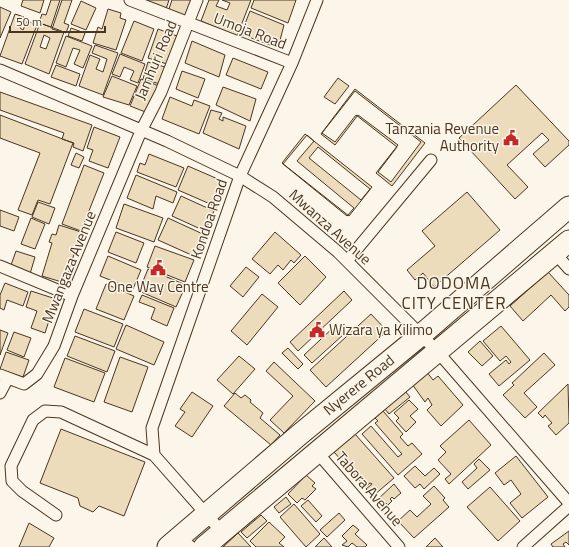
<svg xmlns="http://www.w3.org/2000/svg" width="569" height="547" font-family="'Titillium Web',sans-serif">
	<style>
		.building { fill: #ecdcbc; stroke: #4a3520; fill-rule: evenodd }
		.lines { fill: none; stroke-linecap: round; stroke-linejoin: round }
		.street-casing { stroke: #4a3520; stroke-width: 13 }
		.highway-casing { stroke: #4a3520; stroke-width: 23 }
		.street { stroke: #fbf6e9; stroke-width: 11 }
		.highway { stroke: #fbf6e9; stroke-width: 21 }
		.labels { text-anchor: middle; stroke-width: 3; stroke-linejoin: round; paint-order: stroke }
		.street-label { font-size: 15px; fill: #4a3520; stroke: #fbf6e9 }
		.poi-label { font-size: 15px; fill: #4a3520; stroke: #fbf6e9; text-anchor: end }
		.quarter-label { font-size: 17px; letter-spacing: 1px; fill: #4a3520; stroke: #fbf6e9 }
	</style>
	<rect width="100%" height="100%" fill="#fbf6e9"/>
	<!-- building -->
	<path class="building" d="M23 0H44L40 13 21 6Z
		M51 0H60L51 27 39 23 42 14 46 15Z
		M62 0H72L64 23 69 25 66 33 52 29Z
		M142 0H169L166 9Z
		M172 0H192L185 18 168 12Z
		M209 0H219L216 6 227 10 230 3 222 0H251L237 36 201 21Z
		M254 0H296L288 23 251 8Z
		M81 1 96 8 86 30 71 24Z
		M0 7 11 12 0 38Z
		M108 9 121 13 120 18 126 20 116 50 93 43 98 27 102 29Z
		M250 11 284 25 278 48 241 34Z
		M15 14 24 17 20 28 23 30 27 21 37 25 22 64 0 56Z
		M134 21 154 29 142 61 121 53Z
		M40 23 64 32 49 74 25 64ZM44 35 50 38 46 49 40 47Z
		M71 28 85 33 82 41 68 36Z
		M158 29 177 36 167 64 148 58Z
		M66 36 92 46 83 68 74 64 80 50 73 48 66 67 56 63Z
		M192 41 225 55 219 77 185 63Z
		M95 45 118 53 103 95 79 86 90 55 100 59 96 69 103 72 107 59 92 53Z
		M120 54 145 64 138 83 130 80 134 71 124 67 120 77 112 74Z
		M233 58 268 72 261 89 226 75Z
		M148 62 165 67 160 84 143 79Z
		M56 65 80 74 76 86 51 77Z
		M182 71 205 79 198 98 176 89Z
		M112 76 137 86 129 105 103 97Z
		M338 78 349 86 335 104 324 97Z
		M141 79 159 86 148 113 130 106Z
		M516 85 569 141V145L545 167 533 154 549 140 542 133 507 165 528 187 515 199 459 138Z
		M223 87 256 99 250 121 216 105Z
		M355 89 425 143 392 186 376 173 398 145 358 115 335 145 321 134Z
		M355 91 421 142 391 182 378 172 397 147 356 115 335 142 322 133Z
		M0 92 92 125 83 151 73 147 74 143 62 139 64 133 0 110Z
		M170 97 192 106 194 100 210 106 199 134 162 119Z
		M211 110 222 113 219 119 223 121V117L246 126 239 149 203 133Z
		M0 115 73 143 50 204 38 200 32 215 18 210 40 153 0 138Z
		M94 127 120 137 108 168 89 161 93 150 87 148Z
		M305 134 372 187 349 216 282 163Z
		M307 135 314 141 297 161 354 208 347 216 283 164Z
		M318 147 370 189 361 200 309 158Z
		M76 153 84 157 79 168 71 165Z
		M149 154 184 168 176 187 137 172 140 163 145 165Z
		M84 165 104 173 81 231 62 224Z
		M188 166 227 183 217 207 178 190Z
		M136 175 177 192 173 203 156 196 153 209 127 198Z
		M467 192 500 230 434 287 423 273 415 280 407 270 435 246 422 231Z
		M181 196 214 211 205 231 172 216Z
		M38 202 55 208 49 224 32 217Z
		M124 204 163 218 154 242 116 228Z
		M0 210 19 217 14 231 0 226Z
		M31 218 45 224 35 249 21 244Z
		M168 218 205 235 196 257 158 240Z
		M59 225 81 232 65 283 42 276 52 243 49 242 52 234 56 235Z
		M116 232 144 243 136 263 108 252Z
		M275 232 301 255 294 263 291 260 283 270 278 265 270 274 252 259Z
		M155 246 194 260 185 282 147 267Z
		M16 251 35 257 30 274 10 268Z
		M108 256 141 270 133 289 100 276Z
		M305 256 326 277 300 305 278 283Z
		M246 267 259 277 243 297 230 286Z
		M148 269 186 285 176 307 139 291Z
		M548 272 569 295V307L565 311 551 295 523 321 510 306Z
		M5 283 28 292 23 306 7 300 4 310 0 308V295Z
		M106 284 134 296 124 320 96 309Z
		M31 291 56 299 45 333 31 328 37 311 26 307Z
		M344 291 352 300 298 351 290 342Z
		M262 294 278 307 247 345 231 331Z
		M142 295 174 308 167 326 151 319 155 308 139 302Z
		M84 309 123 324 114 347 75 332Z
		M371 314 387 331 326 387 310 370Z
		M126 325 164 342 154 365 116 349Z
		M336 325 344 334 312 363 304 355Z
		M501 326 530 360 499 386 489 374 506 360 509 364 511 362 506 356 500 361 483 341Z
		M0 330 8 333 0 355Z
		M14 332 31 338 24 357 7 350Z
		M75 336 115 351 107 372 67 356Z
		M480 341 493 356 482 366 468 352Z
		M288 348 303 364 298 369 282 353Z
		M6 352 29 360 23 377 0 369Z
		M544 353 555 365 524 393 537 407 525 418 503 395 514 385 512 383Z
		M239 356 255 369 233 394 217 380Z
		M120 357 148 367 132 412 104 402Z
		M65 358 105 373 94 402 54 387Z
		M274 362 315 401 284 433 270 420 293 396 266 371Z
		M426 371 433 380 438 376 463 405 441 426 427 410 432 405 428 398 425 402 412 384Z
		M568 384 569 423 556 435 548 426 552 423 545 415 543 418 538 413Z
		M405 391 410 397 389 414 384 408Z
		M192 392 213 406 192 437 175 426 185 412 180 409Z
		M235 393 241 398 245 395 251 400 250 402 263 413 260 418 280 435 271 445 224 406Z
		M409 400 418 409 410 416 416 422 406 432 396 421 399 418 394 413Z
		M383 411 403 434 400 437 408 446 412 443 422 454 398 475 362 434 371 426 398 457 402 454 375 423 378 421 375 418Z
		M469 420 491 445 449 484 445 479 451 474 438 460 446 452 440 446Z
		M61 429 145 462 124 516 99 506 93 512 80 506 78 498 40 483Z
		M355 434 394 478 373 496 366 489 372 484 370 483 365 487 334 452Z
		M516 456 548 497 522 518 510 503 521 494 511 480 504 485 495 473Z
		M479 459 490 470 468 489 462 482 477 468 474 464Z
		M415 466 425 476 434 468 440 474 424 489 420 484 415 488 404 476Z
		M306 475 315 483 312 486 316 489 305 500 302 498 297 503 288 494Z
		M394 484 401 493 394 499 392 497 390 499 392 501 388 505 386 503 381 507 376 501Z
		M434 486 445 498 443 500 449 507 414 538 398 521 410 510 417 517 431 504 423 496Z
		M490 487 520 521 498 541 467 507Z
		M286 497 291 504 279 513 274 507Z
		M308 500 322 516 316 522 301 506Z
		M294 504 320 534 306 547 280 517Z
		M339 513 345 520 327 537 320 530Z
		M261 515 267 521 247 538 241 532Z
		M269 522 285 537 279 543 284 547H256L250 541Z
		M29 523 54 538 49 547H19Z
		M353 525 359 530 355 534 367 545 365 547H357L352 543 348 547 342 545 347 541 342 536Z
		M569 531V545L566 542 563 544 565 547H553L551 544Z
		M238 533 251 547H223Z
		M324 538 332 547H315Z
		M435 538 443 547H426Z"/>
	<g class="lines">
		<defs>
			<path id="street" d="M130 0 292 63
				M0 70 167 141 240 176 273 197 338 252 437 351 569 503
				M555 253 569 269
				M347 261 431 160
				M0 266 72 296
				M0 375 24 384 37 374 54 346 72 296 141 131 161 92 197 0
				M0 393 8 378
				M316 451 399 547
				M154 455 152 428 240 176 292 63 317 0
				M56 515 22 491 12 481 11 466 33 420 45 411 61 412 154 455 221 531
				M179 537 191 547
				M523 547 569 506"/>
			<path id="highway" d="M168 547 299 435 421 335 569 207
				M204 547 569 241"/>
		</defs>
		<!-- street casing -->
		<use href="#street" class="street-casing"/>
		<!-- highway casing -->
		<use href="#highway" class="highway-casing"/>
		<!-- street -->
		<use href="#street" class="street"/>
		<!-- highway -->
		<use href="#highway" class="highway"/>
	</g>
	<!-- icons -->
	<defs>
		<symbol id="civic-bare" viewBox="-9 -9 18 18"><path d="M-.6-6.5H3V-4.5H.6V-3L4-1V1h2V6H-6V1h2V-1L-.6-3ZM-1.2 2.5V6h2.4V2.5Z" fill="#c62828" stroke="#fbf6e9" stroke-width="2.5" paint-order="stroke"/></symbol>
	</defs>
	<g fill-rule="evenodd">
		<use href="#civic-bare" x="500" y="127" width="22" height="22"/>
		<use href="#civic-bare" x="147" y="257" width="22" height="22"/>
		<use href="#civic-bare" x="306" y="319" width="22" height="22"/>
	</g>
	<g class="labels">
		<!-- street labels -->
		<g class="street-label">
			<text transform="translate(250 31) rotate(21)" y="5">Umoja Road</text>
			<text transform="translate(156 60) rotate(-67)" y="5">Jamhuri Road</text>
			<text transform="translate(209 219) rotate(-71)" y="5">Kondoa Road</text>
			<text transform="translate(330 227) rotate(42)" y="5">Mwanza Avenue</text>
			<text transform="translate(69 267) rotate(-68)" y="5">Mwangaza Avenue</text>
			<text transform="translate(359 385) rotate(-39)" y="5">Nyerere Road</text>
			<text transform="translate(369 489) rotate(49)" y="5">Tabora Avenue</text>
		</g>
		<!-- poi labels -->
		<g class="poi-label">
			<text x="499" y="134">Tanzania Revenue<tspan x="499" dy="17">Authority</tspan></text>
			<text x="158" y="292" text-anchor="middle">One Way Centre</text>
			<text x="329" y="335" text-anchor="start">Wizara ya Kilimo</text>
		</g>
		<!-- quarter labels -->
		<g class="quarter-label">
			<text x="454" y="289">DODOMA<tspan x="454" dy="20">CITY CENTER</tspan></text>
		</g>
	</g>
	<!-- scale -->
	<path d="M10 26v6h95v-6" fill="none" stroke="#4a3520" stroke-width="2"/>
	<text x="16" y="26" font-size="12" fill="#4a3520" stroke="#fbf6e9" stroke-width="3" paint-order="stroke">50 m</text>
</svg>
